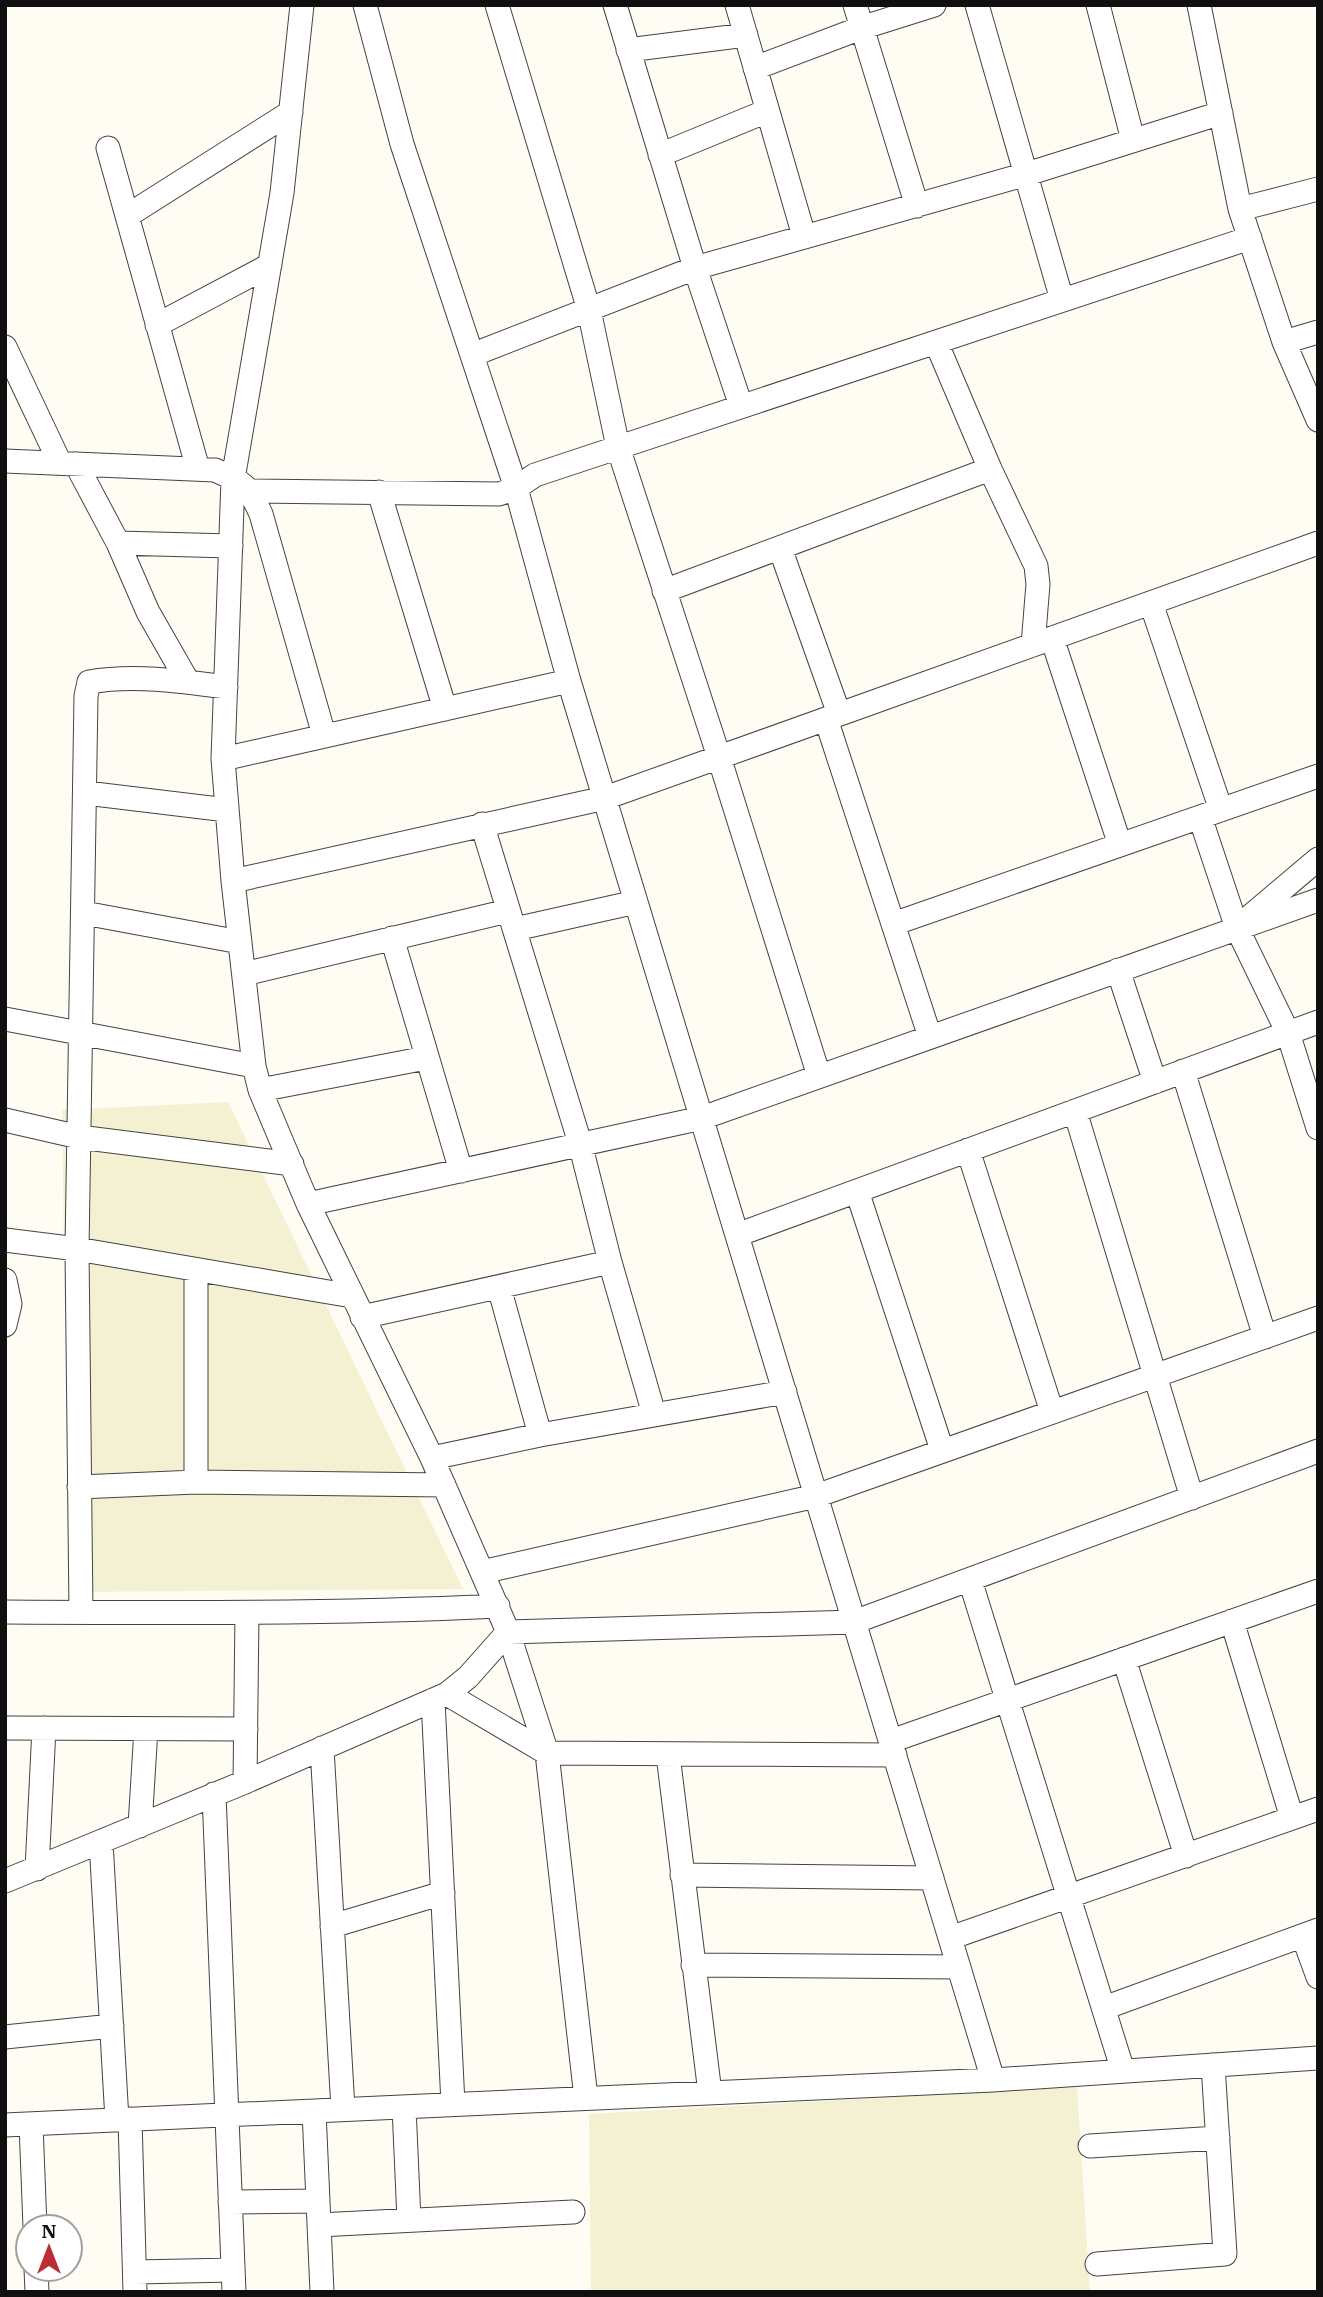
<svg xmlns="http://www.w3.org/2000/svg" width="1323" height="2297" font-family="'IBM Plex Serif',serif">
	<style>
		.farmland { fill: #f4f1d3 }
		.lines { fill: none; stroke-linecap: round; stroke-linejoin: round }
		.minor-casing { stroke: #434343; stroke-width: 25 }
		.minor { stroke: #fff; stroke-width: 23 }
	</style>
	<rect width="100%" height="100%" fill="#fefcf3"/>
	<!-- farmland -->
	<path class="farmland" d="M228 1102 463 1589 69 1592 62 1110Z
		M1077 2087 1090 2292H591L589 2114Z"/>
	<g class="lines">
		<defs>
			<path id="minor" d="M302 5 282 193 233 479 223 759 233 881 254 1066 260 1090 308 1204 432 1458 508 1632 547 1753 586 2098
				M365 5 402 144 516 488 569 681 993 2080
				M497 5 589 310 618 447 719 757 819 1076
				M615 5 695 268 741 406
				M737 5 804 236
				M855 5 917 206
				M977 5 1062 300
				M1098 5 1133 140
				M1199 5 1240 209 1284 342 1318 420
				M628 50 746 35
				M755 68 861 28 934 5
				M108 148 198 469
				M660 155 767 111
				M1240 209 1318 189
				M127 216 291 112
				M157 325 270 265
				M936 342 990 469 1036 566 1038 584 1033 645
				M1284 342 1318 332
				M5 347 60 463
				M472 355 695 268 1027 174 1221 113
				M5 461 215 470C244 483 248 485 261 514L324 735
				M76 464 118 543 148 612 188 682
				M251 491 499 494 516 488 535 475 1250 238
				M379 492 445 709
				M118 543 231 546
				M780 548 839 714
				M664 591 990 469
				M1151 603 1221 810
				M1052 638 1120 845
				M826 719 930 1037
				M223 759 569 681
				M86 793 227 810
				M1200 817 1237 928 1288 1033 1318 1128
				M482 824 580 1143 610 1262 654 1414
				M233 881 605 798 1318 543
				M84 913 240 942
				M1247 919 1318 859
				M893 924 1318 776
				M515 929 636 902
				M392 938 461 1171
				M1118 970 1155 1082
				M244 974 508 911
				M5 1019 254 1066
				M1183 1071 1265 1337
				M260 1090 426 1058
				M1075 1111 1192 1498
				M5 1120 79 1137 292 1164
				M968 1150 1052 1412
				M857 1191 942 1450
				M308 1204 702 1118 1318 900
				M737 1235 1318 1022
				M5 1240 77 1249 352 1296
				M5 1280 10 1304 5 1325
				M499 1287 540 1435
				M362 1317 610 1262
				M432 1458 540 1435 785 1392
				M196 1482V1270
				M79 1487 196 1482 444 1485
				M482 1572 816 1496 1318 1318
				M970 1580 1123 2071
				M5 1612C170 1613 334 1614 498 1606
				M81 1612 77 1249 86 696 89 682C133 674 182 681 226 687
				M1232 1621 1292 1818
				M1124 1659 1186 1856
				M447 1694 547 1753 895 1755
				M433 1700 453 2104
				M5 1728 246 1729
				M891 1741 1318 1591
				M322 1748 343 2109
				M668 1755 710 2093
				M245 1782 247 1613
				M214 1794 234 2292
				M140 1826 146 1729
				M101 1842 117 2120
				M37 1869 44 1728
				M682 1875 932 1878
				M5 1881 245 1782 447 1694 468 1677 508 1632 854 1622 1318 1451
				M332 1926 443 1893
				M1303 1936 1318 1977
				M950 1938 1318 1809
				M693 1965 959 1967
				M1104 2008 1318 1930
				M5 2037 112 2026
				M404 2107 409 2220
				M314 2111 322 2292
				M130 2119 135 2292
				M31 2124 35 2227
				M5 2125 993 2080 1318 2058
				M1090 2146 1218 2138
				M230 2202 318 2201
				M319 2225 573 2212
				M1097 2264 1225 2254 1213 2065
				M36 2269 37 2292
				M135 2272 233 2270"/>
		</defs>
		<!-- minor casing -->
		<use href="#minor" class="minor-casing"/>
		<!-- minor -->
		<use href="#minor" class="minor"/>
	</g>
	<!-- border -->
	<rect width="1323" height="2297" fill="none" stroke="#101010" stroke-width="14"/>
	<!-- north arrow -->
	<g transform="translate(49 2248)"><circle r="33" fill="#ffffff" stroke="#9f9f9f" stroke-width="2"/>
	<path d="M0-5L12 26L0 18L-12 26Z" fill="#bb2d34"/>
	<text y="-10" font-size="19" font-weight="bold" text-anchor="middle" fill="#101010">N</text>
	</g>
</svg>
